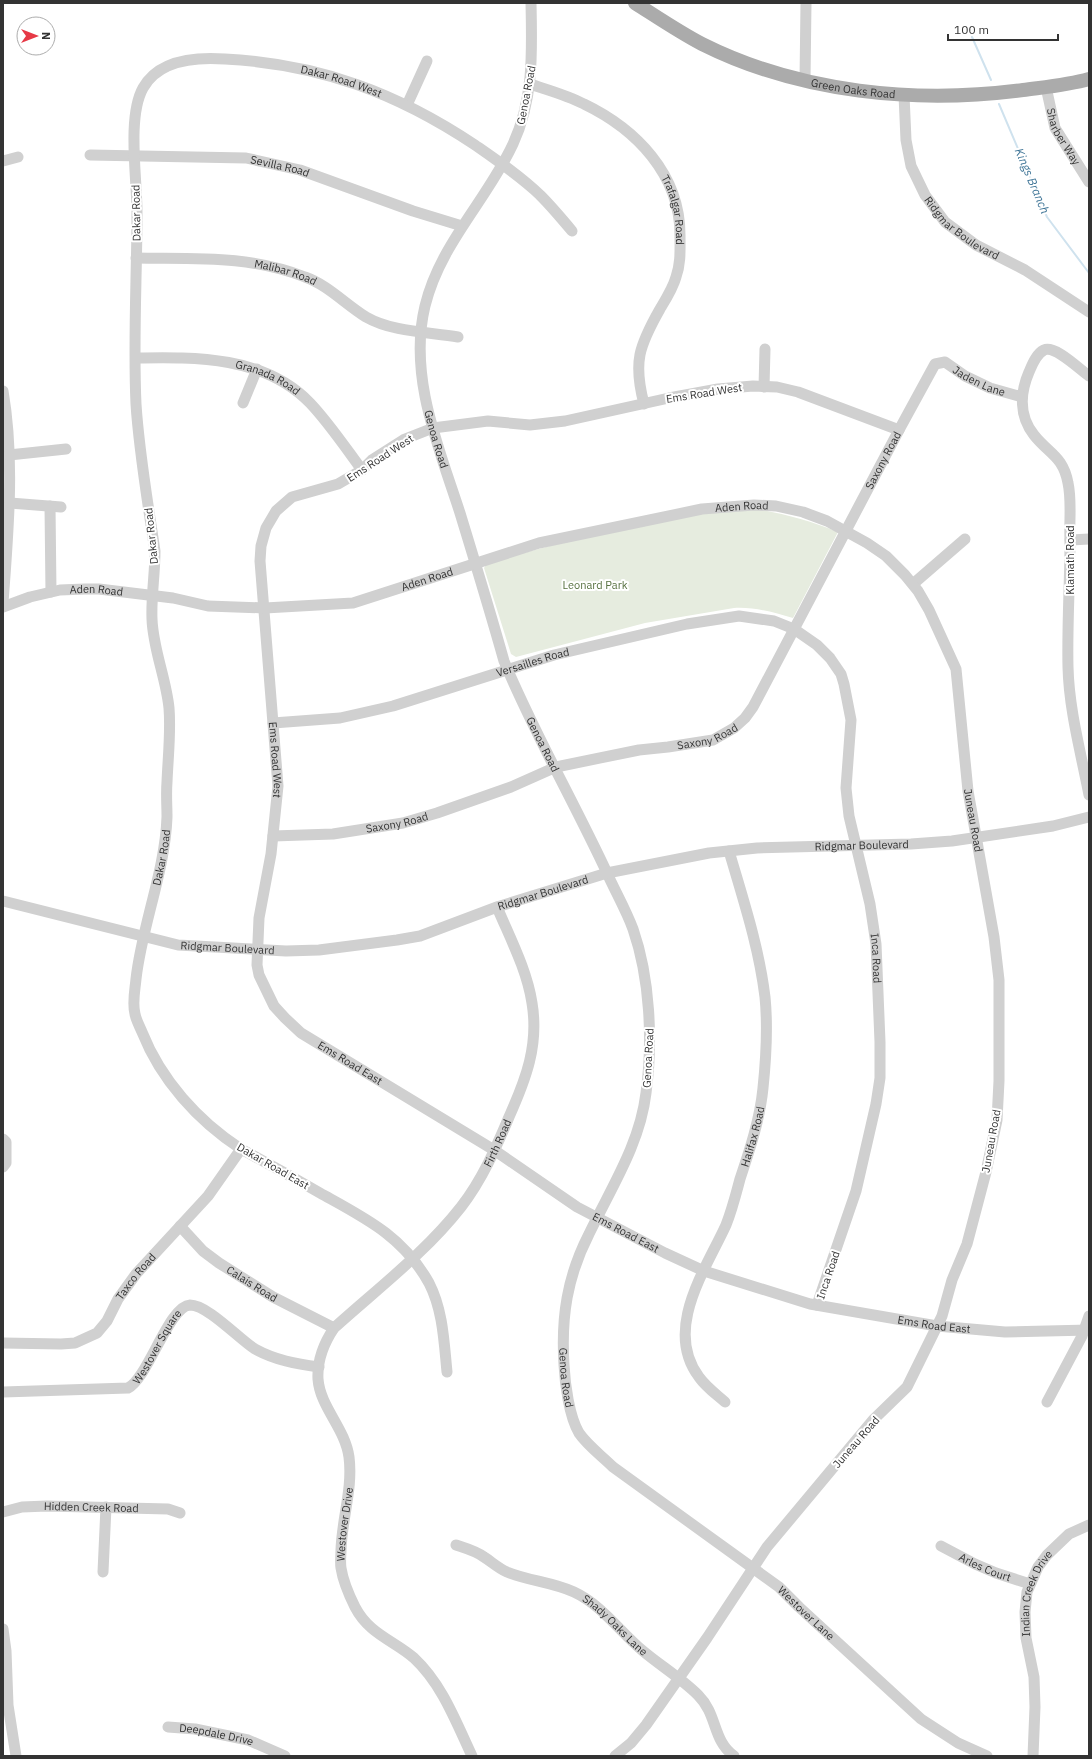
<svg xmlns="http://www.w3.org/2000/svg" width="1092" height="1759" font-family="'IBM Plex Sans',sans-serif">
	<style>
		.green { fill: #e6ecdf }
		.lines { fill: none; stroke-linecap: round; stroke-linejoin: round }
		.stream { stroke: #cfe2ee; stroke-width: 2 }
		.minor { stroke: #d0d0d0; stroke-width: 11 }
		.major { stroke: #ababab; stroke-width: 14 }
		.labels { text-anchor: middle; stroke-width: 4; stroke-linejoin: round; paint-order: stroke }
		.street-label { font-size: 11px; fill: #333; stroke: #fff }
		.park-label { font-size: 11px; fill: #56703f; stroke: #fff }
		.water-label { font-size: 12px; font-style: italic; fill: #3f7597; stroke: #fff }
	</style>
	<rect width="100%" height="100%" fill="#fff"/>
	<!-- green -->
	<path class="green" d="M756 509C785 514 811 521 838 532L793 618C773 612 755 607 734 608L645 623 516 657 511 654 484 568 487 563 583 537 702 513Z"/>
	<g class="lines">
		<!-- stream -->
		<path class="stream" d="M972 37 991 80
			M999 104 1047 217 1089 273"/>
		<!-- minor -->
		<g class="minor">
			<path id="s1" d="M531 3C532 51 534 99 513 144 487 200 440 244 425 306 408 376 439 448 460 513 475 562 490 611 504 661 534 733 574 802 607 873 615 891 626 910 633 929 650 978 653 1041 646 1093 640 1144 611 1188 589 1234 567 1277 561 1317 564 1365 565 1384 569 1416 579 1433 588 1446 602 1456 613 1467L779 1587 799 1607 921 1719 958 1743 987 1756"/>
			<path d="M805 80 806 3"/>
			<path id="s2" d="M530 84C548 90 567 95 584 104 636 129 680 174 680 235 680 249 681 263 676 277 673 288 666 299 660 309 639 346 633 362 644 404"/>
			<path id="s3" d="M1046 87 1055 128 1089 182"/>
			<path id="s4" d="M904 95 906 140 911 166 925 195 945 222 976 245 1025 270 1089 312"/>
			<path d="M407 105 427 61"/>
			<path id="s5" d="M90 155 246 158 300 170 413 211 462 226"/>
			<path d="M3 161 18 157"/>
			<path id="s6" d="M136 258C195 259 249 255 305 277 328 285 345 304 366 317 392 332 428 332 458 337"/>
			<path id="s7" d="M136 358C196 357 265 356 310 403 329 423 345 447 362 470"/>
			<path d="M1089 376C1079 369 1055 345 1044 350 1036 354 1032 365 1029 372 1020 393 1019 416 1034 435 1049 454 1063 456 1068 483 1072 501 1069 522 1070 540 1070 582 1067 625 1068 667 1069 710 1081 753 1089 795"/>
			<path d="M764 387 765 349"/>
			<path d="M3 391C15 461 8 533 3 603"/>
			<path d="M243 403 257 369"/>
			<path id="s8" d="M899 430 798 392 777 387 753 386 718 389 669 398 565 421 530 425 488 421 433 428 405 439 372 460 362 470 338 484 292 497 276 511 266 528 261 546 260 561 278 786 271 854 259 918 257 965 259 975 274 1006 285 1018 301 1033 494 1150 577 1207 665 1253 704 1271 810 1304 937 1326 1005 1332 1089 1330"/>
			<path d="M9 455 66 449"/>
			<path d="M10 503 61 507"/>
			<path d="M50 506 51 592"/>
			<path d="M1070 540 1089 539"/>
			<path d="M913 584 965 539"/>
			<path id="s9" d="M3 607 30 597 60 590 85 589H99L173 598 208 606 265 608 353 603 539 543 702 509 754 505 776 506 803 512 827 521 867 543 886 556 905 575 918 591 929 610 956 669 968 791 994 937 999 980V1081L997 1120 986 1172 967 1244 952 1280 942 1316 907 1387 873 1420 767 1547 707 1638 646 1725 631 1743 615 1756"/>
			<path id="s10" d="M273 723 340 718 393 706 554 655 687 624 739 616 774 621 794 629 817 645 830 658 841 674 844 684 851 720 846 788 849 816 870 904 876 944 880 1042V1078L876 1104 856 1191 817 1305"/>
			<path id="s11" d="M273 836 333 834 403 823 437 813 511 787 556 767 639 750 668 747 713 740 734 728 745 718 753 707 899 430 935 364 945 362 965 376 990 388 1022 397"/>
			<path id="s12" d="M3 901 178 945 286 951 319 950 397 940 420 936 497 907 607 873 709 853 757 848 911 844 952 841 1053 826 1089 817"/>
			<path d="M3 1139 6 1142V1163L3 1167"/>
			<path id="s13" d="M180 1226 203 1251 219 1263 273 1297 334 1328"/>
			<path id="s14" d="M3 1343 61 1344 75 1343 97 1333 107 1321 118 1299 136 1274 208 1196 241 1149"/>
			<path id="s15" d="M447 1372C444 1342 443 1310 429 1283 403 1236 365 1218 320 1193 294 1178 267 1163 241 1149 198 1121 161 1080 142 1032 140 1027 136 1020 135 1014 132 1003 135 990 136 979 142 925 165 872 167 817 167 806 166 794 167 782 168 757 171 732 169 708 166 678 153 649 152 619 151 597 155 574 155 551 148 504 139 452 136 404 133 340 137 275 137 212 137 178 127 117 143 88 159 59 197 57 225 59 320 64 397 93 475 145 498 161 520 176 540 195 551 206 562 219 572 231"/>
			<path id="s16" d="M3 1392 128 1388C148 1378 169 1306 190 1305 208 1305 240 1340 255 1349 275 1360 296 1364 319 1367"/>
			<path id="s17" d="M725 1402C716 1394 706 1387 699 1377 663 1329 706 1269 726 1225 732 1210 736 1194 740 1179 750 1149 760 1119 763 1088 766 1059 768 1027 765 997 759 947 743 899 729 851"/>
			<path d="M1047 1402 1082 1336 1089 1316"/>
			<path id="s18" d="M3 1512 22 1507 47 1506 168 1509 180 1513"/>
			<path id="s19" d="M456 1545C465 1548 476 1551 484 1557 492 1562 498 1568 507 1572 529 1581 552 1582 574 1592 602 1605 620 1632 643 1651 661 1666 682 1679 698 1695 718 1715 712 1740 734 1756"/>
			<path id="s20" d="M941 1546 975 1564 996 1573 1030 1584"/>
			<path d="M103 1572 106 1507"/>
			<path d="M3 1629 6 1651 8 1705 16 1756"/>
			<path id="s21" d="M168 1727 195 1729 248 1740 285 1756"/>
			<path id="s22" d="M472 1756C456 1722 442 1684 414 1658 393 1640 369 1634 355 1607 349 1595 343 1581 341 1568 340 1562 341 1555 341 1550 342 1518 353 1488 349 1457 345 1428 320 1407 318 1379 317 1360 324 1343 334 1328 377 1289 425 1253 461 1207 482 1180 496 1148 509 1117 526 1079 539 1045 532 1003 527 970 510 938 497 907"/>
			<path id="s23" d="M1033 1756 1035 1707 1034 1677 1026 1638 1025 1612 1027 1592 1038 1567 1047 1555 1069 1534 1089 1525"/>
		</g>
		<!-- major -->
		<path class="major" id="s24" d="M635 3C657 17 679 32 702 44 800 93 916 104 1023 90 1045 87 1068 85 1089 79"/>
	</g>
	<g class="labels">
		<!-- street labels -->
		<g class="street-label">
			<text dy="4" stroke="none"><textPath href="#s15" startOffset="1645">Dakar Road West</textPath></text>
			<text dy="4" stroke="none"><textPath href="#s24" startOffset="237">Green Oaks Road</textPath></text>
			<text transform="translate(526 95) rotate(-79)" y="4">Genoa Road</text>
			<text dy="4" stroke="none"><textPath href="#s3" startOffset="53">Sharber Way</textPath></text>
			<text dy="4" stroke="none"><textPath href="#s5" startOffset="191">Sevilla Road</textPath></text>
			<text dy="4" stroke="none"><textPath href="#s2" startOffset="203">Trafalgar Road</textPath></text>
			<text transform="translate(136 213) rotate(-91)" y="4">Dakar Road</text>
			<text dy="4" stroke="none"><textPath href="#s4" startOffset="154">Ridgmar Boulevard</textPath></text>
			<text dy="4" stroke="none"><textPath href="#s6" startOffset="151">Malibar Road</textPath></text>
			<text dy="4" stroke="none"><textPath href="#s11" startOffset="944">Jaden Lane</textPath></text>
			<text dy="4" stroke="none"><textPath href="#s7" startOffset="135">Granada Road</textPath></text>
			<text transform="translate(704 393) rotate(-9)" y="4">Ems Road West</text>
			<text dy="4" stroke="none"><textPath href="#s1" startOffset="464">Genoa Road</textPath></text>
			<text transform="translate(380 458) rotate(-33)" y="4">Ems Road West</text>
			<text dy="4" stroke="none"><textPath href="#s11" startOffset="785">Saxony Road</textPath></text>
			<text dy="4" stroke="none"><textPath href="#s9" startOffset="756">Aden Road</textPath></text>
			<text transform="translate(151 536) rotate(-96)" y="4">Dakar Road</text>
			<text transform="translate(1070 560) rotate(-90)" y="4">Klamath Road</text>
			<text dy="4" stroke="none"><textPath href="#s9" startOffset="432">Aden Road</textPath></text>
			<text dy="4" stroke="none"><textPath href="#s9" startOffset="96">Aden Road</textPath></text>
			<text dy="4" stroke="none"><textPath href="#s10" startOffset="268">Versailles Road</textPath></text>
			<text dy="4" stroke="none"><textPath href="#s11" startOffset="449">Saxony Road</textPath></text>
			<text dy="4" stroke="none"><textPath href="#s1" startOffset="788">Genoa Road</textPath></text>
			<text dy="4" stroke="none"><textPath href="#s8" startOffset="911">Ems Road West</textPath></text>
			<text dy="4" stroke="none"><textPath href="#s9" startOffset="1199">Juneau Road</textPath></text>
			<text dy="4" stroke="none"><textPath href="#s11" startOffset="125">Saxony Road</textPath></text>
			<text dy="4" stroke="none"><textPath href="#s12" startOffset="878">Ridgmar Boulevard</textPath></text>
			<text dy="4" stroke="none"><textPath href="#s15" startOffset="660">Dakar Road</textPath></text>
			<text dy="4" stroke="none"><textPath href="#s12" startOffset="554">Ridgmar Boulevard</textPath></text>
			<text dy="4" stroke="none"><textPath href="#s12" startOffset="230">Ridgmar Boulevard</textPath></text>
			<text dy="4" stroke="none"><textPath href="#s10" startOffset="891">Inca Road</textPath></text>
			<text transform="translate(648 1058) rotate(-87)" y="4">Genoa Road</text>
			<text dy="4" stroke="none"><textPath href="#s8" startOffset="1258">Ems Road East</textPath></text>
			<text dy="4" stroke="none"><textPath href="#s17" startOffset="292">Halifax Road</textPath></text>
			<text transform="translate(991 1141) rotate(-80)" y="4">Juneau Road</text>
			<text dy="4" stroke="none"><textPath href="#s22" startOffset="735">Firth Road</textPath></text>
			<text transform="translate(273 1166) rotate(30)" y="4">Dakar Road East</text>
			<text dy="4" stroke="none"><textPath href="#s8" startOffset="1582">Ems Road East</textPath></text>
			<text transform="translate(828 1275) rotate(-71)" y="4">Inca Road</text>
			<text dy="4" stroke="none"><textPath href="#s14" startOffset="165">Taxco Road</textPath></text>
			<text dy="4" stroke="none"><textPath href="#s13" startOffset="93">Calais Road</textPath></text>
			<text dy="4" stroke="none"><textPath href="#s8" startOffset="1906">Ems Road East</textPath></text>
			<text dy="4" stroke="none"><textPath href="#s16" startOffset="176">Westover Square</textPath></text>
			<text dy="4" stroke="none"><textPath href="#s1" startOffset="1460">Genoa Road</textPath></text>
			<text transform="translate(856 1442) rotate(-49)" y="4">Juneau Road</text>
			<text dy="4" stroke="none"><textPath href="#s18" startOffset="89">Hidden Creek Road</textPath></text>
			<text dy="4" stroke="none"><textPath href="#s22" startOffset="279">Westover Drive</textPath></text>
			<text dy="4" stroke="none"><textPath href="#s20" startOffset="49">Arles Court</textPath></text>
			<text dy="4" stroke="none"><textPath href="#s23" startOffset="166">Indian Creek Drive</textPath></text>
			<text dy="4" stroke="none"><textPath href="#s1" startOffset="1808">Westover Lane</textPath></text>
			<text dy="4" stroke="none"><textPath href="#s19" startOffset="181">Shady Oaks Lane</textPath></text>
			<text dy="4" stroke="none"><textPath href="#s21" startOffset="49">Deepdale Drive</textPath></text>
		</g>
		<!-- park labels -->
		<g class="park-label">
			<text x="595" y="589">Leonard Park</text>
		</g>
		<!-- water labels -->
		<g class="water-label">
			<text transform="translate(1032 181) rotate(67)" y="4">Kings Branch</text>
		</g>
	</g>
	<!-- border -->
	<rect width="1092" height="1759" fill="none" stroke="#333333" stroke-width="8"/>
	<!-- north arrow -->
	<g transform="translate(36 36) rotate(90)"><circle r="19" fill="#ffffff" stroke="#adadad"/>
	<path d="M0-3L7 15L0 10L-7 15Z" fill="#e63946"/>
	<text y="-6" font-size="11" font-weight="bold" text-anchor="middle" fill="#333333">N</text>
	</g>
	<!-- scale -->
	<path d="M948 34v6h110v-6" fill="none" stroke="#333333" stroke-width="2"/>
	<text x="954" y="34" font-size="12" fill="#333333" stroke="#ffffff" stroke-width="3" paint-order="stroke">100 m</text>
</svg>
